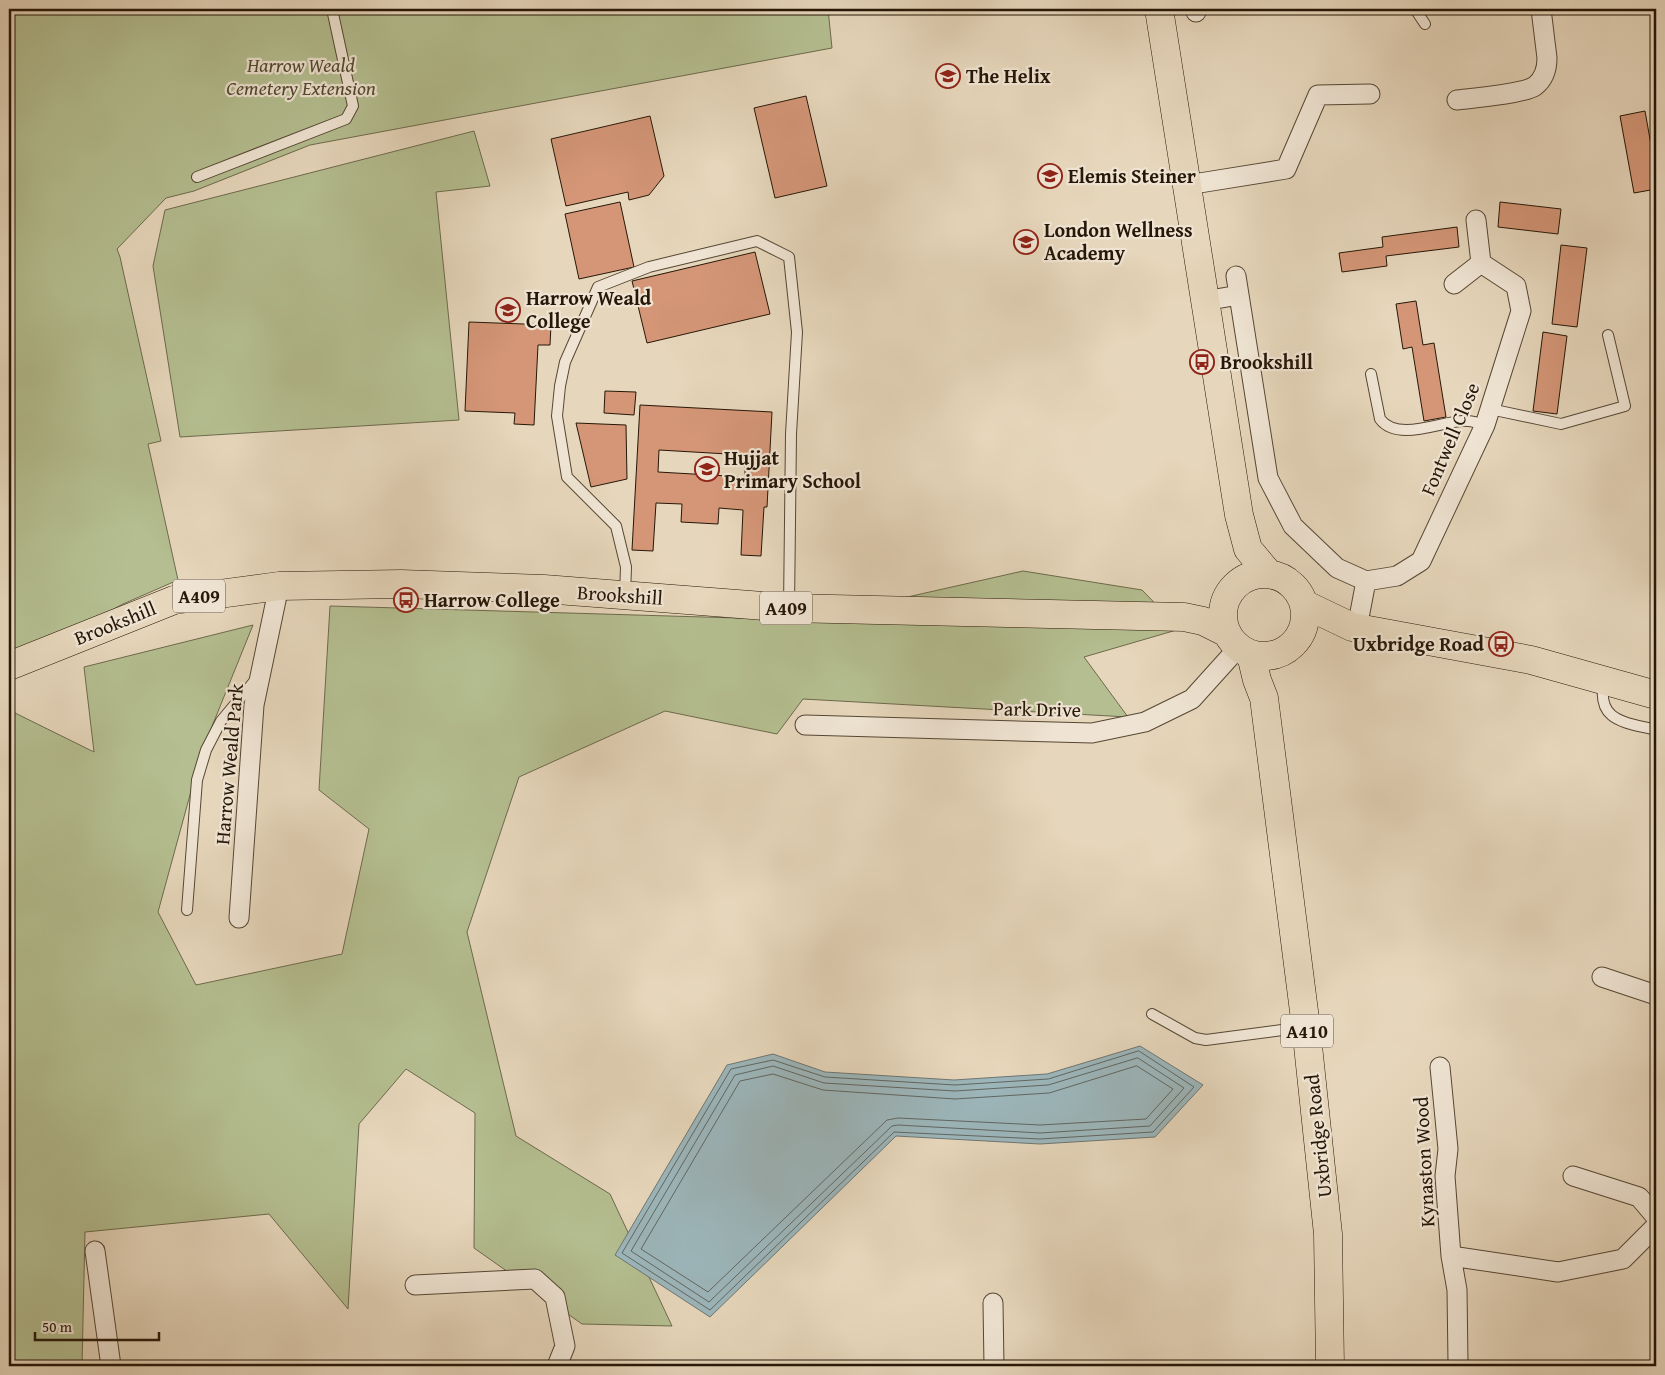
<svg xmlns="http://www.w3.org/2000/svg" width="1665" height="1375" font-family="'Gentium Book Plus',serif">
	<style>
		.green { fill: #b4be90; stroke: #6d6a4c }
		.water { fill: #9cb6bb; stroke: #6d7673 }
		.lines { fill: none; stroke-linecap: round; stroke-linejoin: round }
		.shore { stroke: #616661; stroke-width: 1 }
		.building { fill: #d49677; stroke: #261707; fill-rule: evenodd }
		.lane-casing { stroke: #564734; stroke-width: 12 }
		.street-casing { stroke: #564734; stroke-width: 21 }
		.primary-casing { stroke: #261707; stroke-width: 29 }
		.lane { stroke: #efe4d3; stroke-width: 10 }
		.street { stroke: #efe4d3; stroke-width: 19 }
		.primary { stroke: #e6d6bb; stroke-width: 28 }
		.labels { text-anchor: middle; stroke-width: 4.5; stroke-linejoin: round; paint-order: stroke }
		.shield { fill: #efe4d3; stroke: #625444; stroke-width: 1 }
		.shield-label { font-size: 19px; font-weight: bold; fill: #261707 }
		.park-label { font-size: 20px; font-style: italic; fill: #514930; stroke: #efe4d3 }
		.poi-label { font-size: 20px; font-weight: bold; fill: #261707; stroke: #efe4d3; text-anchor: start }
		.street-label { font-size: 20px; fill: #261707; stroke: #efe4d3 }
	</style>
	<rect width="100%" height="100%" fill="#e6d6bb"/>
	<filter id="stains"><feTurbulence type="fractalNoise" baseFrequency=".004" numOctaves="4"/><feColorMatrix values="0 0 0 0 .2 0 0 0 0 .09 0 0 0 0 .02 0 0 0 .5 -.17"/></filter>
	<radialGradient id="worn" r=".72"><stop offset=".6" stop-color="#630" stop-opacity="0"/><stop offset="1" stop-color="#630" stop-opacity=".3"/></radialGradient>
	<!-- green -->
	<path class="green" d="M9 9H828L832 48 310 145 194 191 166 198 117 249 120 257 161 441 148 444 178 580 123 604 55 640 9 654Z
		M474 131 490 186 436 192 459 420 180 437 153 266 165 210Z
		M1023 571 1142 590 1180 629 1084 657 1128 717 803 699 777 734 665 711 519 777 467 932 516 1136 610 1194 672 1326 582 1324 474 1248 475 1113 406 1069 359 1124 348 1309 269 1214 85 1232 82 1366H9V710L94 752 84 667 253 625 202 751 158 912 196 985 342 954 369 829 319 790 330 606 805 620Z"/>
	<!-- water -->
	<path class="water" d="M1140 1046 1203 1085 1155 1137 1040 1144 896 1136 710 1317 615 1255 727 1065 773 1054 825 1072 954 1080 1047 1074Z"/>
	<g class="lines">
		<!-- shore -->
		<path class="shore" d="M1139 1051 1194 1087 1153 1132 1040 1139 894 1132 710 1310 622 1253 731 1069 773 1060 825 1077 955 1085 1048 1079Z
			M1138 1058 1184 1088 1150 1126 1040 1133 898 1125 892 1126 709 1302 631 1251 735 1075 773 1066 824 1083 955 1091 1048 1085Z
			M1137 1066 1173 1089 1146 1119 1040 1125 898 1118 887 1120 708 1292 641 1249 740 1081 773 1074 823 1090 955 1099 1049 1093Z"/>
	</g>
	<!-- building -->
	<path class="building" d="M806 96 827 186 775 198 754 108Z
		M1645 111 1656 173V189L1634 193 1620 116Z
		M650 116 664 176 649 195 629 200 628 192 566 206 551 139Z
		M620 202 634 267 579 279 565 214Z
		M1500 202 1561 209 1558 234 1498 227Z
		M1457 227 1459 247 1386 256 1387 266 1342 272 1339 253 1383 247 1382 237Z
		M1561 245 1587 248 1577 327 1552 324Z
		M755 252 770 314 647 343 632 281Z
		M1416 301 1423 345 1434 343 1446 417 1424 421 1412 347 1403 349 1396 304Z
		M469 322 551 325 550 345H538L534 425 514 424 515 413 465 411Z
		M1543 332 1567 336 1557 414 1533 411Z
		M605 391 636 392 634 415 604 413Z
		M640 405 772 412 767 507H764L761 556 741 555 743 510 719 508 718 524 681 522 682 504 656 503 653 551 632 550ZM659 450 745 455V477L658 472Z
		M576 423 626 425 627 479 591 487Z"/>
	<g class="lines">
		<defs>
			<path id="lane" d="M1415 9 1425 24
				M197 177 346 119 353 106 332 9
				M1371 374 1380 419C1397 442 1440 422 1462 421 1470 420 1477 423 1485 425
				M1490 409 1561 424 1625 406 1608 335
				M625 594 626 567 616 526 567 477 557 416 560 386 565 362 598 287 649 267 757 241 789 257 797 332 791 434 789 608
				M1604 681C1596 722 1625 722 1656 730
				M187 910 197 780 206 750 221 721 257 678
				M1152 1014 1195 1038 1206 1040 1305 1027"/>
			<path id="street" d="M1196 9V12
				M1457 100C1474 98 1523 94 1535 86 1544 79 1547 69 1547 58L1541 9
				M1187 185 1286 169 1318 95 1370 94
				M1476 220 1481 263
				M1236 276 1268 478 1293 526 1337 568 1366 581 1397 576 1421 561 1485 425 1521 311 1516 286 1481 263 1454 284
				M1204 301 1239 295
				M1357 628 1366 581
				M805 725 1092 733 1145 722 1192 699 1238 648
				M239 918 254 705 279 586
				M1602 977 1656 995
				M1440 1067 1448 1149 1445 1176 1451 1256 1457 1290 1458 1362
				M1573 1176 1639 1197 1656 1217
				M95 1251 111 1366
				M1451 1256 1558 1272 1623 1259 1656 1226
				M415 1285 535 1279 555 1297 565 1346 557 1366
				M993 1303 994 1366"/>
			<path id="primary" d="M1159 9 1239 515 1248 549 1269 574
				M1223 615a41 41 0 1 1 82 0a41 41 0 1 1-82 0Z
				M1304 604 1352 627 1531 660 1656 695
				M1251 655 1257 680 1264 698 1306 1027 1328 1234 1330 1366
				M9 666 174 600 279 586 401 584 544 589 789 608 1184 617 1203 621 1225 632"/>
		</defs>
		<!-- lane casing -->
		<use href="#lane" class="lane-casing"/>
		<!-- street casing -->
		<use href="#street" class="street-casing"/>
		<!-- primary casing -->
		<use href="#primary" class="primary-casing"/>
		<!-- lane -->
		<use href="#lane" class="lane"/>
		<!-- street -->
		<use href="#street" class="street"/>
		<!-- primary -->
		<use href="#primary" class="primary"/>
	</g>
	<!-- icons -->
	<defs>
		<symbol id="school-ring" viewBox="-11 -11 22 22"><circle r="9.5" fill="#efe4d3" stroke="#8f2418" stroke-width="1.5"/><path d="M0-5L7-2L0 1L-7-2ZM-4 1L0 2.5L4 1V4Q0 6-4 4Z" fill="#8f2418"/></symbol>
		<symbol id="university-ring" viewBox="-11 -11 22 22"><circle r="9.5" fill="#efe4d3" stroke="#8f2418" stroke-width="1.5"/><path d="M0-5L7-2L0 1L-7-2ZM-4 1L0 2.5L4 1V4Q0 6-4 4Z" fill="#8f2418"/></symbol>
		<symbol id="bus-ring" viewBox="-11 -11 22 22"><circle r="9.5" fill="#efe4d3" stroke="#8f2418" stroke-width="1.5"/><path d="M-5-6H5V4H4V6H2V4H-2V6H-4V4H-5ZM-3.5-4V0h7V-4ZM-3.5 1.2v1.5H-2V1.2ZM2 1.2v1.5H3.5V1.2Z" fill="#8f2418"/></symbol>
	</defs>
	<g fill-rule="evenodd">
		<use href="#school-ring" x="934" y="62" width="28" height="28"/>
		<use href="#school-ring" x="1036" y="162" width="28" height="28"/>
		<use href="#school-ring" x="1012" y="228" width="28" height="28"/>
		<use href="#university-ring" x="494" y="296" width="28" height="28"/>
		<use href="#bus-ring" x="1188" y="348" width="28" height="28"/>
		<use href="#school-ring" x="693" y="455" width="28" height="28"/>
		<use href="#bus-ring" x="392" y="586" width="28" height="28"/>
		<use href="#bus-ring" x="1487" y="630" width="28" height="28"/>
	</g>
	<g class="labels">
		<!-- shield labels -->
		<g class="shield">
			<rect x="173" y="579.5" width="52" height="33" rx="4"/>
			<rect x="760" y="591.5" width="52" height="33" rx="4"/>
			<rect x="1281" y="1014.5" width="52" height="33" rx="4"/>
		</g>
		<g class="shield-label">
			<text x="199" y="603">A409</text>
			<text x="786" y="615">A409</text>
			<text x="1307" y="1038">A410</text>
		</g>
		<!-- park labels -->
		<g class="park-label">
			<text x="301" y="72">Harrow Weald<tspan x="301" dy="23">Cemetery Extension</tspan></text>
		</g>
		<!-- poi labels -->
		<g class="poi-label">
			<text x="966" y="83">The Helix</text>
			<text x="1068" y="183">Elemis Steiner</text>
			<text x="1044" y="237">London Wellness<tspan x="1044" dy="23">Academy</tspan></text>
			<text x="526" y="305">Harrow Weald<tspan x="526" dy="23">College</tspan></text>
			<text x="1220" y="369">Brookshill</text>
			<text x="724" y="465">Hujjat<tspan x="724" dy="23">Primary School</tspan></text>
			<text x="424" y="607">Harrow College</text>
			<text x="1484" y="651" text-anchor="end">Uxbridge Road</text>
		</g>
		<!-- street labels -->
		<g class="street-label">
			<text transform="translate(1450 439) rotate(-67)" y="7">Fontwell Close</text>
			<text transform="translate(620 595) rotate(4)" y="7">Brookshill</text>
			<text transform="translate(115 623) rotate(-22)" y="7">Brookshill</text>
			<text transform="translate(1037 709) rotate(1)" y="7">Park Drive</text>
			<text transform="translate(229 764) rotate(-85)" y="7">Harrow Weald Park</text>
			<text transform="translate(1318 1136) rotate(-96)" y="7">Uxbridge Road</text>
			<text transform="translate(1424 1162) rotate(-93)" y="7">Kynaston Wood</text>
		</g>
	</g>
	<!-- margin -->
	<rect width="1665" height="1375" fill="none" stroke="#e6d6bb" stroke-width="30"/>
	<rect x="10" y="10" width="1645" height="1355" fill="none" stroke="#261707" stroke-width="2.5"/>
	<rect x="15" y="15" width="1635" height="1345" fill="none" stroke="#261707"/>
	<!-- scale -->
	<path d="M35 1332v8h124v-8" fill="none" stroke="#261707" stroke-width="2.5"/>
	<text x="42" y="1332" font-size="15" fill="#261707" stroke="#efe4d3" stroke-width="4" paint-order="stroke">50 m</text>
	<rect width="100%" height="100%" filter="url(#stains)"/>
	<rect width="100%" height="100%" fill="url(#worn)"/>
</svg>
